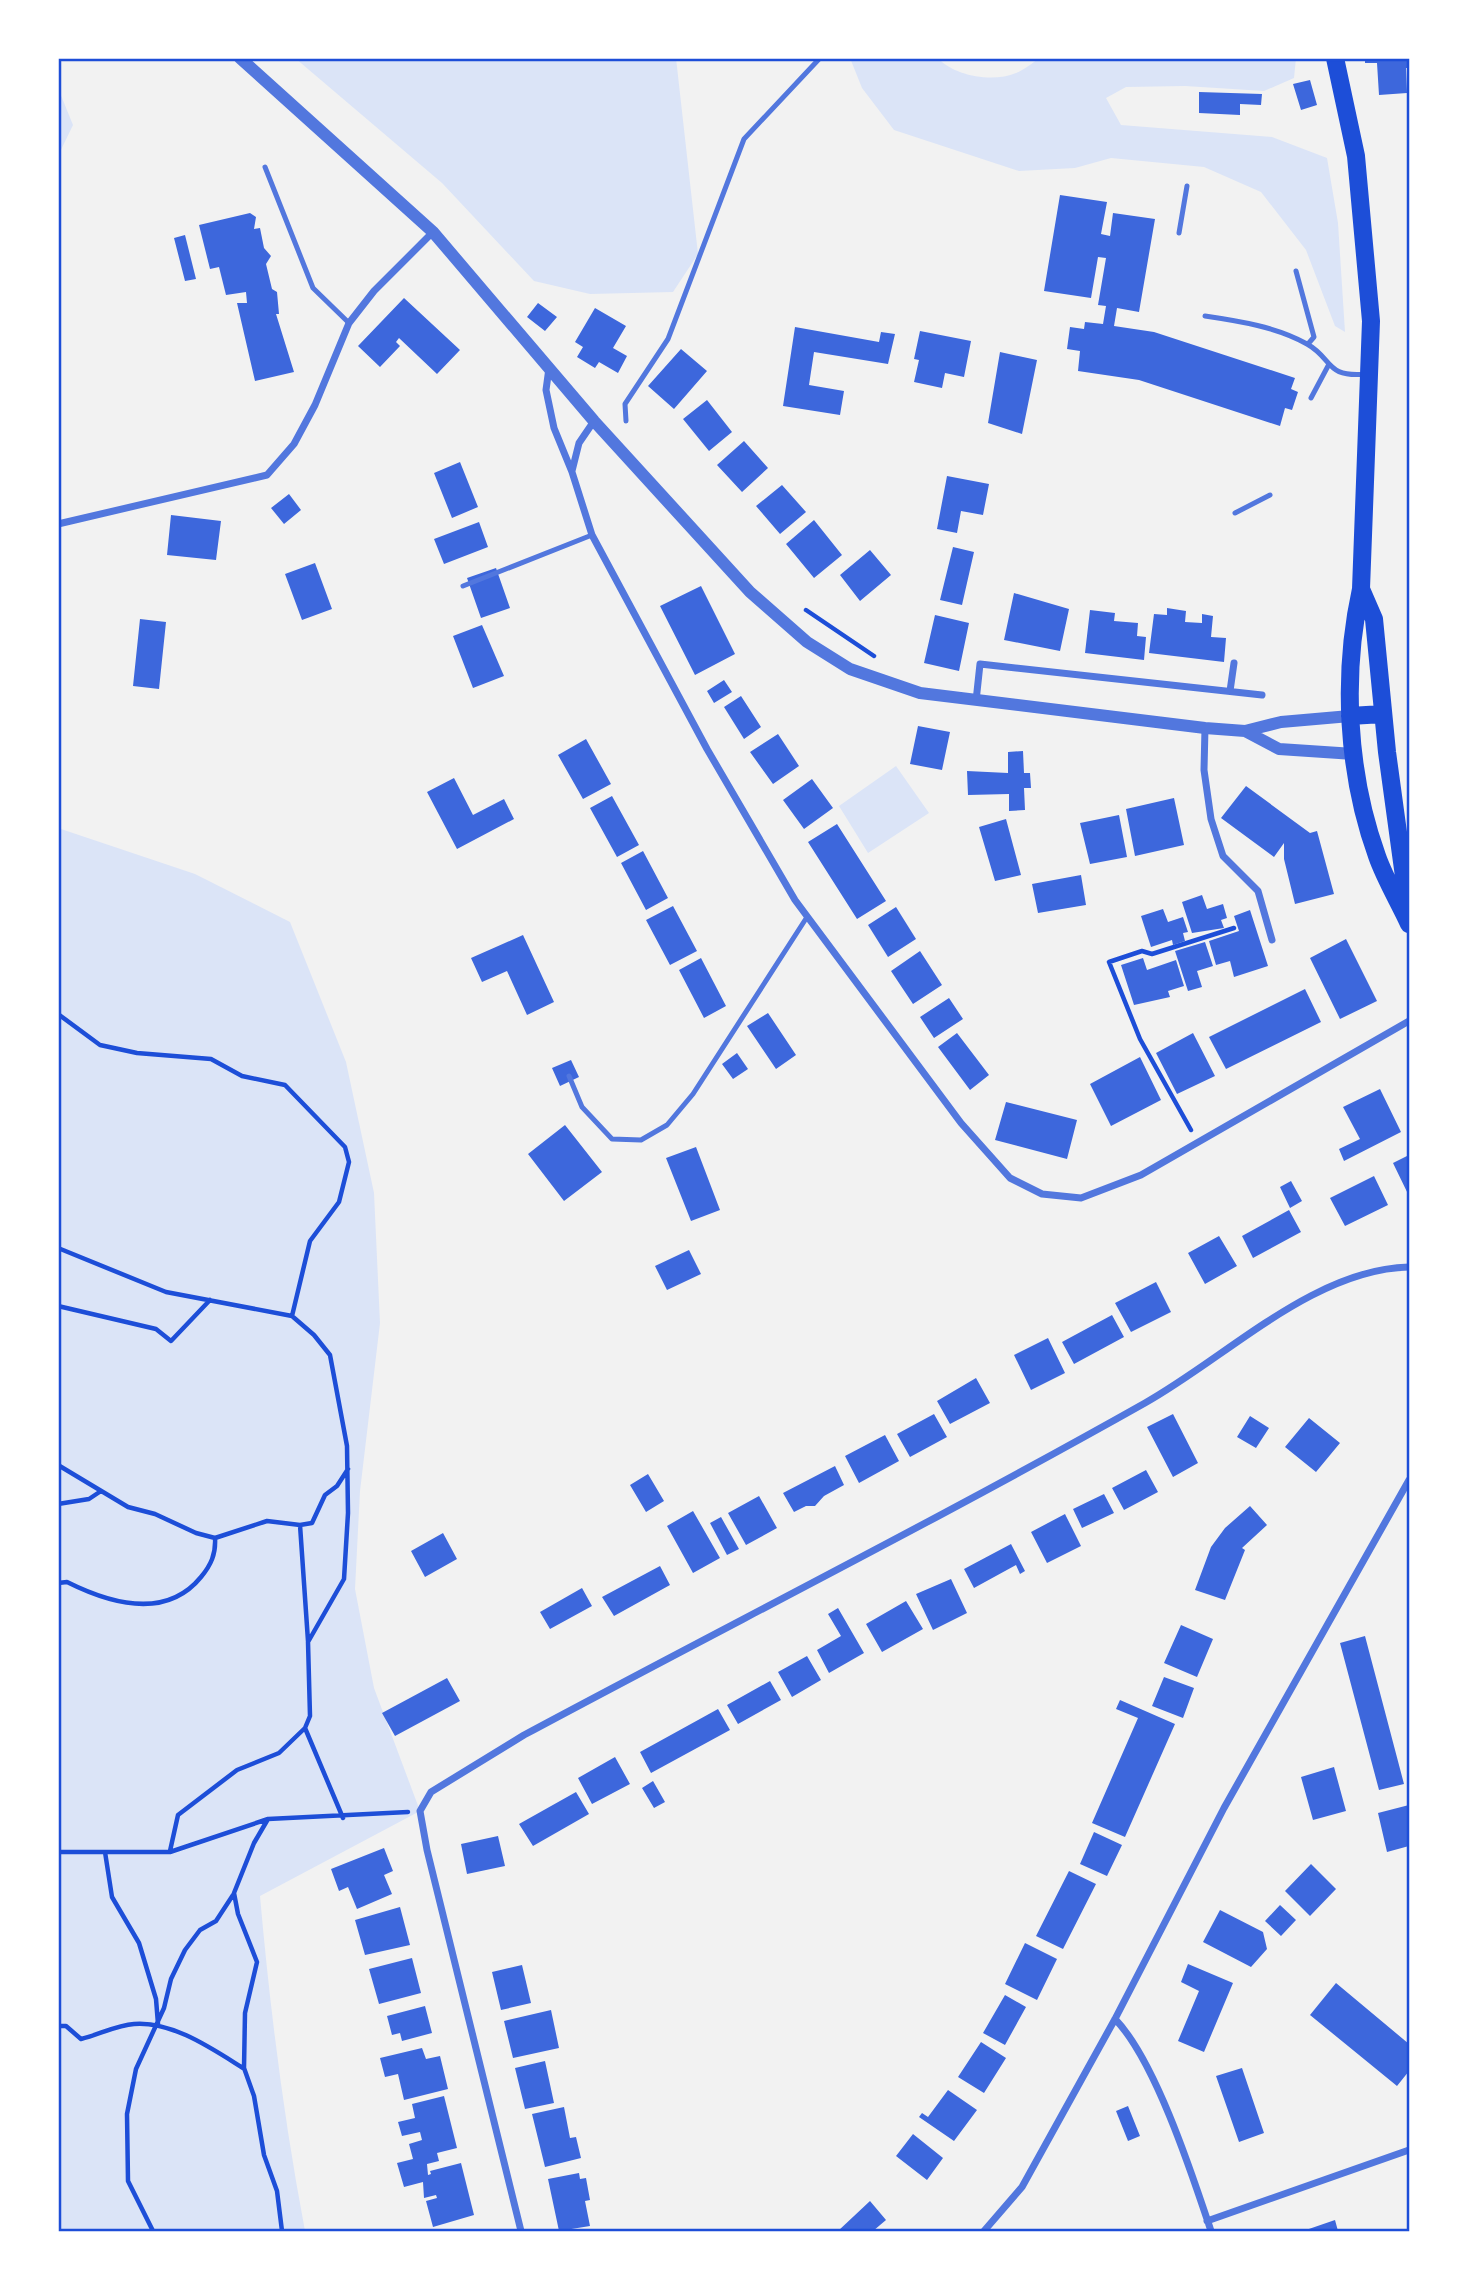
<svg xmlns="http://www.w3.org/2000/svg" width="1467" height="2289" font-family="'Crimson Pro',serif">
	<style>
		.green { fill: #dbe4f7 }
		.building { fill: #3d67dc }
		.lines { fill: none; stroke-linecap: round; stroke-linejoin: round }
		.path { stroke: #1d4ed8; stroke-width: 4.5 }
		.service { stroke: #5277de; stroke-width: 5 }
		.minor { stroke: #5277de; stroke-width: 7 }
		.tertiary { stroke: #5277de; stroke-width: 12 }
		.primary { stroke: #1d4ed8; stroke-width: 18 }
		.neatline { fill: none; stroke: #1d4ed8; stroke-width: 2.5 }
	</style>
	<rect width="100%" height="100%" fill="#f2f2f2"/>
	<!-- green -->
	<path class="green" d="M295 58H676L698 254 673 292 590 294 534 281 442 183Z
		M850 58H938C954 76 993 83 1016 73 1024 70 1032 63 1040 58H1296L1294 78 1264 91 1185 86 1126 87 1106 98 1121 125 1272 137 1327 158 1338 223 1345 332 1335 326 1306 250 1261 192 1204 167 1111 158 1075 168 1019 171 894 130 862 88Z
		M58 88 73 125 58 156Z
		M896 766 929 813 868 853 839 806Z
		M58 828 195 874 290 922 346 1062 374 1193 380 1323 360 1491 355 1589 374 1688 420 1811 260 1896C270 2009 284 2120 305 2231H58Z"/>
	<!-- building -->
	<path class="building" d="M1365 58H1409V68H1406L1407 93 1379 95 1377 63H1365Z
		M1310 80 1317 105 1301 110 1293 84Z
		M1199 92 1262 94 1261 105 1240 104V115L1199 113Z
		M1060 195 1107 202 1101 234 1110 236 1113 213 1155 219 1139 312 1117 308 1114 326 1154 332 1295 378 1291 389 1298 392 1292 410 1285 408 1280 426 1139 380 1078 371 1080 351 1067 349 1070 327 1084 329 1085 322 1103 324 1106 306 1098 305 1106 258 1098 257 1091 298 1044 291Z
		M250 213 256 217 254 229 260 228 264 248 271 256 266 264 272 289 277 292 279 314H276L294 372 255 381 237 303H247L246 292 226 295 219 267 210 269 199 225Z
		M185 235 196 279 185 281 174 238Z
		M404 298 460 350 437 374 399 338 396 342 400 346 380 367 358 346Z
		M538 303 557 317 545 331 527 317Z
		M595 308 626 326 613 348 627 356 618 373 599 362 595 368 577 357 583 347 575 342Z
		M795 327 879 342 881 332 895 334 888 364 814 352 809 385 844 391 840 415 783 406Z
		M920 331 971 341 964 377 945 373 942 388 914 382 919 360 914 359Z
		M681 349 707 371 674 409 648 386Z
		M1000 352 1037 360 1022 434 988 423Z
		M707 400 732 432 709 451 683 419Z
		M744 441 768 468 742 492 717 465Z
		M460 462 478 507 452 518 434 473Z
		M947 476 989 484 983 515 961 511 957 533 937 529Z
		M782 485 806 512 780 534 756 506Z
		M289 494 301 510 284 524 271 508Z
		M171 515 221 521 216 560 167 555Z
		M814 520 842 555 814 578 786 544Z
		M479 522 488 547 444 564 434 539Z
		M953 547 974 552 962 605 940 600Z
		M870 550 891 575 860 601 840 575Z
		M315 563 332 609 302 620 285 574Z
		M496 568 510 608 481 618 467 578Z
		M701 586 735 654 695 675 660 606Z
		M1014 593 1069 609 1060 651 1004 640Z
		M1167 608 1186 611 1185 622 1202 623V614L1213 616 1211 637 1226 638 1224 662 1149 653 1154 614 1167 615Z
		M1090 610 1115 613 1114 621 1138 623 1137 636 1146 637 1144 660 1085 653Z
		M935 615 969 623 959 671 924 663Z
		M140 619 166 622 159 689 133 686Z
		M482 625 504 676 473 688 453 636Z
		M724 680 732 692 714 703 707 691Z
		M741 696 761 727 744 739 724 707Z
		M918 726 950 732 942 770 910 764Z
		M778 734 799 766 773 784 750 752Z
		M586 739 611 784 583 799 558 755Z
		M1023 751 1024 773H1030L1031 788H1024L1025 810 1009 811V794L968 795 967 771 1008 773V752Z
		M454 778 473 815 504 799 514 819 457 849 427 792Z
		M812 779 833 808 804 829 783 800Z
		M1246 786 1310 833 1317 831 1334 894 1295 904 1284 859V843L1274 857 1221 818Z
		M612 796 639 845 617 857 590 808Z
		M1174 798 1184 845 1135 856 1126 809Z
		M1119 815 1127 857 1090 864 1080 823Z
		M1006 819 1021 875 995 881 979 827Z
		M837 824 886 901 857 919 808 842Z
		M643 851 668 898 646 910 621 863Z
		M1081 875 1086 905 1038 913 1032 884Z
		M1202 895 1207 909 1223 904 1227 918 1221 920 1224 928 1192 933 1182 902Z
		M673 906 697 951 670 965 646 920Z
		M896 907 916 939 888 957 868 925Z
		M1163 909 1168 922 1183 917 1188 932 1183 933 1185 941 1173 945 1172 940 1151 947 1141 916Z
		M1250 910 1268 966 1234 977 1230 961 1216 965 1209 941 1239 931 1234 916Z
		M523 935 554 1002 527 1015 507 971 482 982 471 958Z
		M1346 939 1377 1001 1340 1019 1310 958Z
		M1205 942 1213 966 1197 971 1202 987 1188 991 1175 951Z
		M920 951 942 985 913 1004 891 971Z
		M701 958 726 1006 704 1018 679 970Z
		M1143 958 1147 970 1176 960 1184 986 1168 991 1170 997 1134 1005 1121 965Z
		M1305 989 1321 1022 1226 1069 1209 1037Z
		M949 998 963 1019 934 1038 920 1017Z
		M768 1013 796 1055 776 1069 747 1026Z
		M957 1033 989 1075 970 1090 938 1047Z
		M1193 1033 1215 1076 1177 1094 1156 1053Z
		M737 1053 748 1069 733 1079 722 1064Z
		M1140 1057 1161 1100 1111 1126 1090 1084Z
		M571 1060 579 1077 560 1086 552 1068Z
		M1380 1089 1401 1132 1344 1161 1339 1149 1360 1139 1343 1107Z
		M1006 1102 1077 1120 1067 1159 995 1140Z
		M565 1125 602 1172 564 1201 528 1154Z
		M696 1147 720 1210 691 1221 666 1158Z
		M1409 1155V1196L1393 1163Z
		M1374 1176 1388 1205 1345 1226 1330 1198Z
		M1291 1181 1302 1201 1290 1208 1280 1187Z
		M1289 1210 1301 1232 1253 1258 1242 1236Z
		M1219 1236 1237 1266 1205 1284 1188 1253Z
		M689 1250 701 1274 667 1290 655 1266Z
		M1156 1282 1171 1312 1131 1332 1115 1303Z
		M1112 1315 1124 1337 1074 1364 1062 1342Z
		M1048 1338 1065 1373 1031 1390 1014 1355Z
		M976 1378 990 1403 950 1424 937 1401Z
		M934 1414 947 1437 910 1457 897 1434Z
		M1173 1414 1198 1463 1173 1477 1147 1427Z
		M1250 1416 1269 1428 1256 1448 1237 1437Z
		M1309 1418 1340 1443 1316 1472 1285 1447Z
		M885 1435 899 1461 859 1483 845 1456Z
		M835 1466 844 1485 824 1496 815 1506H806L794 1512 783 1493Z
		M1146 1470 1158 1492 1124 1510 1112 1488Z
		M648 1474 664 1501 646 1512 630 1485Z
		M1104 1494 1114 1513 1082 1528 1073 1509Z
		M759 1496 777 1528 746 1545 728 1513Z
		M1250 1506 1267 1525 1242 1548 1245 1550 1225 1600 1195 1590 1211 1547 1225 1528Z
		M693 1511 720 1558 693 1573 667 1526Z
		M1065 1514 1081 1546 1047 1563 1031 1532Z
		M721 1517 739 1549 727 1555 710 1523Z
		M443 1533 457 1559 425 1577 411 1551Z
		M1011 1544 1025 1571 1020 1574 1016 1565 974 1588 964 1569Z
		M660 1566 670 1585 614 1616 602 1597Z
		M951 1579 967 1613 933 1630 916 1594Z
		M582 1588 592 1606 550 1629 540 1612Z
		M906 1601 923 1629 882 1652 866 1624Z
		M838 1608 864 1653 829 1673 817 1650 841 1636 828 1614Z
		M1181 1625 1213 1639 1197 1677 1164 1663Z
		M1365 1636 1404 1784 1379 1790 1340 1643Z
		M807 1656 821 1680 792 1697 778 1672Z
		M1164 1677 1194 1688 1183 1718 1152 1706Z
		M447 1678 460 1701 395 1736 382 1713Z
		M770 1681 781 1700 738 1724 727 1705Z
		M1120 1700 1175 1724 1125 1837 1092 1823 1138 1718 1116 1709Z
		M718 1709 730 1730 651 1773 640 1752Z
		M615 1757 630 1784 592 1804 578 1778Z
		M1334 1767 1346 1811 1313 1820 1301 1777Z
		M653 1781 665 1802 654 1808 642 1788Z
		M576 1792 589 1814 533 1846 519 1824Z
		M1409 1805V1846L1387 1852 1378 1813Z
		M1094 1832 1122 1845 1107 1876 1080 1864Z
		M498 1836 505 1866 467 1874 461 1844Z
		M384 1848 393 1871 384 1875 392 1894 357 1909 348 1887 339 1891 331 1869Z
		M1311 1864 1336 1889 1310 1916 1285 1891Z
		M1069 1871 1096 1884 1063 1949 1036 1936Z
		M1280 1905 1296 1920 1281 1936 1265 1921Z
		M400 1907 410 1945 365 1955 355 1920Z
		M1220 1910 1263 1932 1267 1949 1251 1967 1203 1942Z
		M1025 1943 1057 1959 1037 2000 1005 1984Z
		M412 1958 421 1993 379 2004 369 1969Z
		M1188 1964 1233 1983 1204 2052 1178 2041 1199 1991 1181 1982Z
		M522 1965 531 2003 501 2010 492 1972Z
		M1336 1983 1409 2044V2071L1397 2086 1310 2015Z
		M1005 1995 1026 2007 1005 2045 983 2033Z
		M425 2006 432 2033 402 2041 400 2033 392 2035 387 2016Z
		M551 2010 559 2048 513 2058 504 2021Z
		M981 2042 1006 2058 984 2093 958 2077Z
		M422 2048 426 2059 440 2056 448 2089 404 2100 398 2074 385 2077 380 2058Z
		M545 2061 554 2103 525 2109 515 2068Z
		M1242 2068 1264 2133 1239 2142 1216 2076Z
		M948 2090 977 2110 954 2141 919 2117 922 2113 928 2117Z
		M444 2096 457 2148 437 2153 439 2161 427 2164 428 2175 431 2174 430 2171 461 2163 474 2215 433 2227 426 2201 437 2198 436 2195 424 2198 423 2182 404 2187 397 2163 413 2159 409 2144 422 2140 420 2132 402 2136 398 2122 415 2118 412 2104Z
		M1128 2106 1140 2136 1128 2141 1116 2111Z
		M564 2107 570 2138 576 2137 581 2158 545 2167 532 2114Z
		M913 2134 943 2158 927 2180 896 2156Z
		M579 2173 580 2179 586 2178 590 2200 585 2201 590 2226 559 2231 548 2179Z
		M870 2201 886 2220 873 2231H838Z
		M1335 2220 1338 2231H1303Z"/>
	<g class="lines">
		<!-- path -->
		<path class="path" d="M806 610 874 656
			M58 1014 100 1045 137 1053 211 1059 242 1076 285 1085 345 1147 349 1162 339 1202 310 1241 292 1316
			M1191 1130 1140 1039 1109 962 1142 951 1152 954 1234 928
			M58 1248 166 1292 292 1316 314 1335 330 1355 347 1446 348 1513 344 1579 308 1642 310 1716 305 1728 343 1818
			M58 1306 156 1329 171 1341 210 1300
			M58 1465 128 1507 155 1514 196 1533 215 1538 267 1521 300 1525 312 1523 325 1495 337 1486 348 1469
			M58 1504 89 1499 101 1491
			M300 1525 308 1641
			M58 1583 67 1582C109 1603 166 1620 201 1577 211 1565 216 1554 215 1538
			M268 1819 254 1843 234 1893 238 1914 257 1962 245 2013 244 2068 254 2096 264 2155 277 2191 282 2231
			M170 1851 178 1815 237 1770 279 1753 305 1728
			M58 1852H170L268 1819 408 1812
			M105 1852 112 1897 139 1943 156 1999 158 2024
			M58 2026H66L81 2039C98 2035 117 2025 134 2024 172 2021 211 2048 243 2068
			M153 2231 128 2181 127 2114 136 2069 164 2008 171 1979 185 1950 200 1930 216 1921 233 1895"/>
		<!-- service -->
		<path class="service" d="M265 167 313 288 349 323
			M1179 233 1187 186
			M1296 271 1314 337 1308 344
			M1205 316C1239 321 1277 327 1307 344 1334 359 1324 378 1367 374
			M1311 398 1328 366
			M626 421 625 404 668 339 744 139 820 58
			M1235 513 1270 495
			M463 586 592 535
			M569 1076 582 1107 612 1139 641 1140 667 1125 693 1094 807 917"/>
		<!-- minor -->
		<path class="minor" d="M549 368 546 390 554 428 572 472 592 535 707 749 795 900 961 1123 1010 1178 1042 1194 1081 1198 1141 1175 1409 1021
			M572 471 579 443 594 421
			M58 524 267 475 294 444 315 405 349 323 374 291 433 232
			M1230 691 1234 663
			M976 701 980 664 1262 695
			M1205 728 1204 770 1211 819 1223 856 1258 891 1272 940
			M1115 2019C1155 2060 1192 2174 1211 2231
			M1207 2221 1409 2150
			M521 2231 427 1850 420 1811 431 1792 524 1735C731 1624 941 1518 1145 1403 1227 1357 1314 1269 1409 1267
			M984 2231 1022 2187 1115 2019 1224 1808 1409 1480"/>
		<!-- tertiary -->
		<path class="tertiary" d="M240 58 433 232 594 421 750 592 807 642 850 669 920 693 1205 728 1245 731 1281 722 1350 716
			M1245 731 1279 749 1354 754"/>
		<!-- primary -->
		<path class="primary" d="M1335 58 1356 156 1371 321 1361 589C1342 675 1347 773 1377 856 1385 879 1399 902 1409 924
			M1361 589 1374 619 1387 752 1409 913
			M1350 716 1383 714"/>
	</g>
	<!-- border -->
	<rect width="1467" height="2289" fill="none" stroke="#ffffff" stroke-width="119"/>
	<rect x="60" y="60" width="1348" height="2170" class="neatline"/>
</svg>
